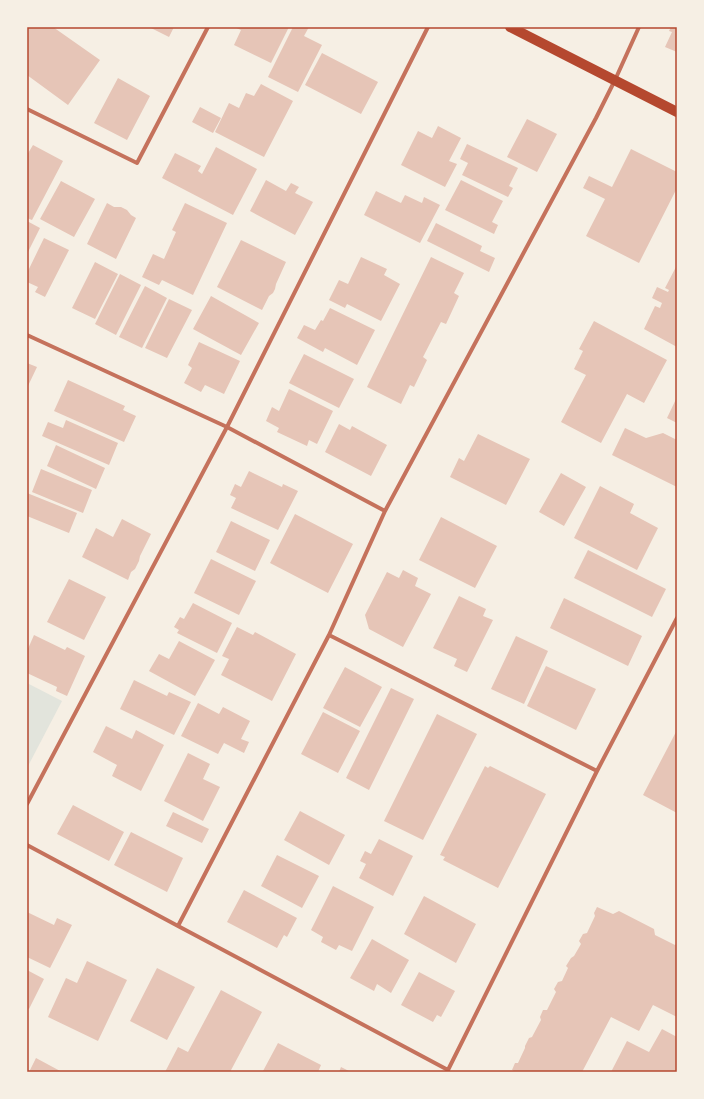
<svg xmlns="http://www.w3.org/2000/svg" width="704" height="1099" font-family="Signika,sans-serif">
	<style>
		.green { fill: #e2e4dc }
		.building { fill: #e6c5b7 }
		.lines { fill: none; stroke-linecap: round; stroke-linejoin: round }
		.minor { stroke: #c5725c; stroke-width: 4 }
		.primary { stroke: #b5482f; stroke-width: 10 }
		.neatline { fill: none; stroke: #b5482f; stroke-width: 1.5 }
	</style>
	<rect width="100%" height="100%" fill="#f6efe4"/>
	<!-- green -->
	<path class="green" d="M27 683 62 701 27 768Z"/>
	<!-- building -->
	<path class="building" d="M27 27H53L100 60 68 105 27 75Z
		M149 27H174L169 37Z
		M234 27H289L271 63 234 45 241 30Z
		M293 27H309L304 36 322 45 298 92 268 77Z
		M671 27H677V52L665 47 672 32 669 31Z
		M322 53 378 82 361 114 305 85Z
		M118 78 150 96 127 140 94 123Z
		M261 84 293 101 264 157 215 132 229 103 239 108 246 93 254 96Z
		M200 107 221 118 213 133 192 122Z
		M527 119 557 134 537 172 507 157Z
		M438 126 461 138 449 161 457 164 445 187 401 165 418 131 432 138Z
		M467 144 518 168 509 186 513 188 508 197 462 175 468 163 460 159Z
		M33 145 63 161 32 220 27 218V155Z
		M216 147 257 169 233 215 162 178 175 153 201 166 198 171 202 174Z
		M631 149 677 172V188L639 263 586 236 605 199 583 188 589 176 612 187Z
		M266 180 286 191 291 183 299 187 295 193 313 202 295 235 250 211Z
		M461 180 503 201 492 222 498 225 494 234 445 210Z
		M61 181 95 199 74 237 40 219Z
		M376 191 401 203 405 195 422 203 424 197 440 205 420 243 364 215Z
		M107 203 114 207H121L127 210 131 215 136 218 116 259 87 244Z
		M185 203 227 223 193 295 162 280 159 285 142 277 153 254 164 259 176 232 172 230Z
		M27 221 40 228 27 254Z
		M436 223 482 246 480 251 495 258 489 272 427 241Z
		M44 238 69 250 45 297 35 292 38 287 27 282V273Z
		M241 240 286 262 276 284 275 289 273 293 269 296 262 310 217 287Z
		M361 257 387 269 384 275 400 284 381 321 347 304 345 308 329 300 339 280 348 284Z
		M431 257 464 273 454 293 459 296 446 324 441 322 423 357 427 360 414 387 410 385 401 404 367 387Z
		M95 262 118 274 95 319 72 308Z
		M677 265V347L644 329 655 306 660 308 662 303 652 298 657 287 668 292 669 290 665 288Z
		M120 274 141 285 116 335 95 324Z
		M145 286 167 298 142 348 119 337Z
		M211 296 259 323 241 355 193 329Z
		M169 299 192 310 167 358 145 348Z
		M330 308 375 330 357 365 325 348 323 352 297 338 304 325 315 330 321 320 323 321Z
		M594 321 667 360 644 403 627 394 601 443 561 422 586 375 574 369 583 351 579 349Z
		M199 342 240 361 224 394 205 385 201 392 184 383 192 368 188 365Z
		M304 354 354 379 339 408 289 383Z
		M27 363 37 367 27 388Z
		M68 380 125 406 123 410 136 416 124 442 54 411Z
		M289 389 333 411 317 444 309 440 307 446 277 432 279 428 266 421 272 407 279 411Z
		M677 397V423L667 418Z
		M66 420 118 443 109 465 42 436 48 422 63 428Z
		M339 424 350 430 352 426 387 445 371 476 325 452Z
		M625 428 646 438 663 433 677 440V487L612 455Z
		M478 434 530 459 506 505 450 477 459 458 464 461Z
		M56 445 105 468 96 489 47 466Z
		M41 469 92 490 83 513 32 492Z
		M249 471 282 487 283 484 298 491 278 530 231 508 236 498 230 495 235 484 241 487Z
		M561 473 586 487 564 526 539 512Z
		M600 486 634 504 630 513 658 528 637 570 574 538Z
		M27 493 77 513 69 533 27 516Z
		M295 514 353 544 328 593 270 563Z
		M441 517 497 546 475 588 419 560Z
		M122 519 151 534 140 556 139 561 135 569 131 572 128 580 82 557 96 528 113 537Z
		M231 521 270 540 255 571 216 552Z
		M588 550 666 589 652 617 574 578Z
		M211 559 256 581 239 615 194 593Z
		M403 570 418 578 415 586 431 594 403 647 369 629 365 615 387 572 399 578Z
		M69 579 106 597 84 640 47 622Z
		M459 596 486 609 483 616 493 620 467 672 454 666 457 659 433 648Z
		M564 598 642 636 628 666 550 628Z
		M193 603 232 623 217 653 177 633 179 630 174 627 180 617 184 619Z
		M237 627 253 635 255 632 296 654 272 701 221 675 229 659 222 656Z
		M34 635 65 650 67 647 85 656 67 696 56 691 57 687 27 673V651Z
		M516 636 548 651 524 704 491 689Z
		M179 641 215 660 195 696 149 671 159 654 169 659Z
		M546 666 596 689 576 730 527 706Z
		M345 667 382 687 360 727 323 708Z
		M134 680 167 696 169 692 191 702 174 735 120 709Z
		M391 688 414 699 369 790 346 778Z
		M198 703 219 714 223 707 250 721 241 739 249 742 244 753 224 743 218 754 181 736Z
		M323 712 360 731 338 773 301 754Z
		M437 714 477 734 423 840 384 821Z
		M106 726 132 739 136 730 164 745 141 791 112 776 117 765 93 752Z
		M677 730V813L643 795Z
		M188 753 210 764 203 779 220 787 203 821 164 801Z
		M485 766 488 768 490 766 546 794 498 888 443 860 445 857 440 855Z
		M73 805 124 832 109 861 57 834Z
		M300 811 345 835 329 865 284 840Z
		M173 812 209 829 202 843 166 826Z
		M131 832 183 858 167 892 114 865Z
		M379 839 413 856 393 896 359 878 366 864 360 861 365 851 371 854Z
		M277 855 319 876 302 908 261 886Z
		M333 886 374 907 352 951 339 945 336 950 321 942 323 937 311 930Z
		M244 890 297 918 287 937 284 935 277 948 227 922Z
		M424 896 476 924 456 963 404 934Z
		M597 907 613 914 619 911 654 929 655 935 675 945 677 943V1017L653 1005 639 1031 611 1017 582 1072H516L512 1070 515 1063H518L525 1048V1046L529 1038 532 1037 541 1020 540 1017 543 1010H547L556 992 554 989 558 982 562 981 568 968 566 966 571 958 574 956 581 944 579 941 583 934 587 933 595 916 594 913Z
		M27 912 54 925 57 918 72 925 50 968 27 957Z
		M372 939 409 960 391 993 377 984 374 991 350 978Z
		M87 961 127 980 98 1041 48 1017 66 978 77 983Z
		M157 968 195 987 167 1040 130 1021Z
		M27 970 44 979 29 1009 27 1008Z
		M419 972 455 991 441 1017 437 1015 433 1022 401 1005Z
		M221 990 262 1012 230 1072H165L178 1047 188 1052Z
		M662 1029 677 1037V1072H611L627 1041 649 1052Z
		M278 1043 321 1065 318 1072H266L263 1071Z
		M36 1058 62 1072H29Z
		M341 1067 351 1072H339Z"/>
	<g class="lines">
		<!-- minor -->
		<path class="minor" d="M27 109 137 163 208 27
			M27 335 227 427 385 511
			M329 635 597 771
			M27 804 227 427 428 27
			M27 845 178 926 448 1070
			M178 926 329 635 385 511 596 118 615 80 639 27
			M447 1072 597 771 677 618"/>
		<!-- primary -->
		<path class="primary" d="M510 27 677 112"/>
	</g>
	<!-- border -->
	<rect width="704" height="1099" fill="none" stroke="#f6efe4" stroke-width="56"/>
	<rect x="28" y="28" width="648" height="1043" class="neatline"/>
</svg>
